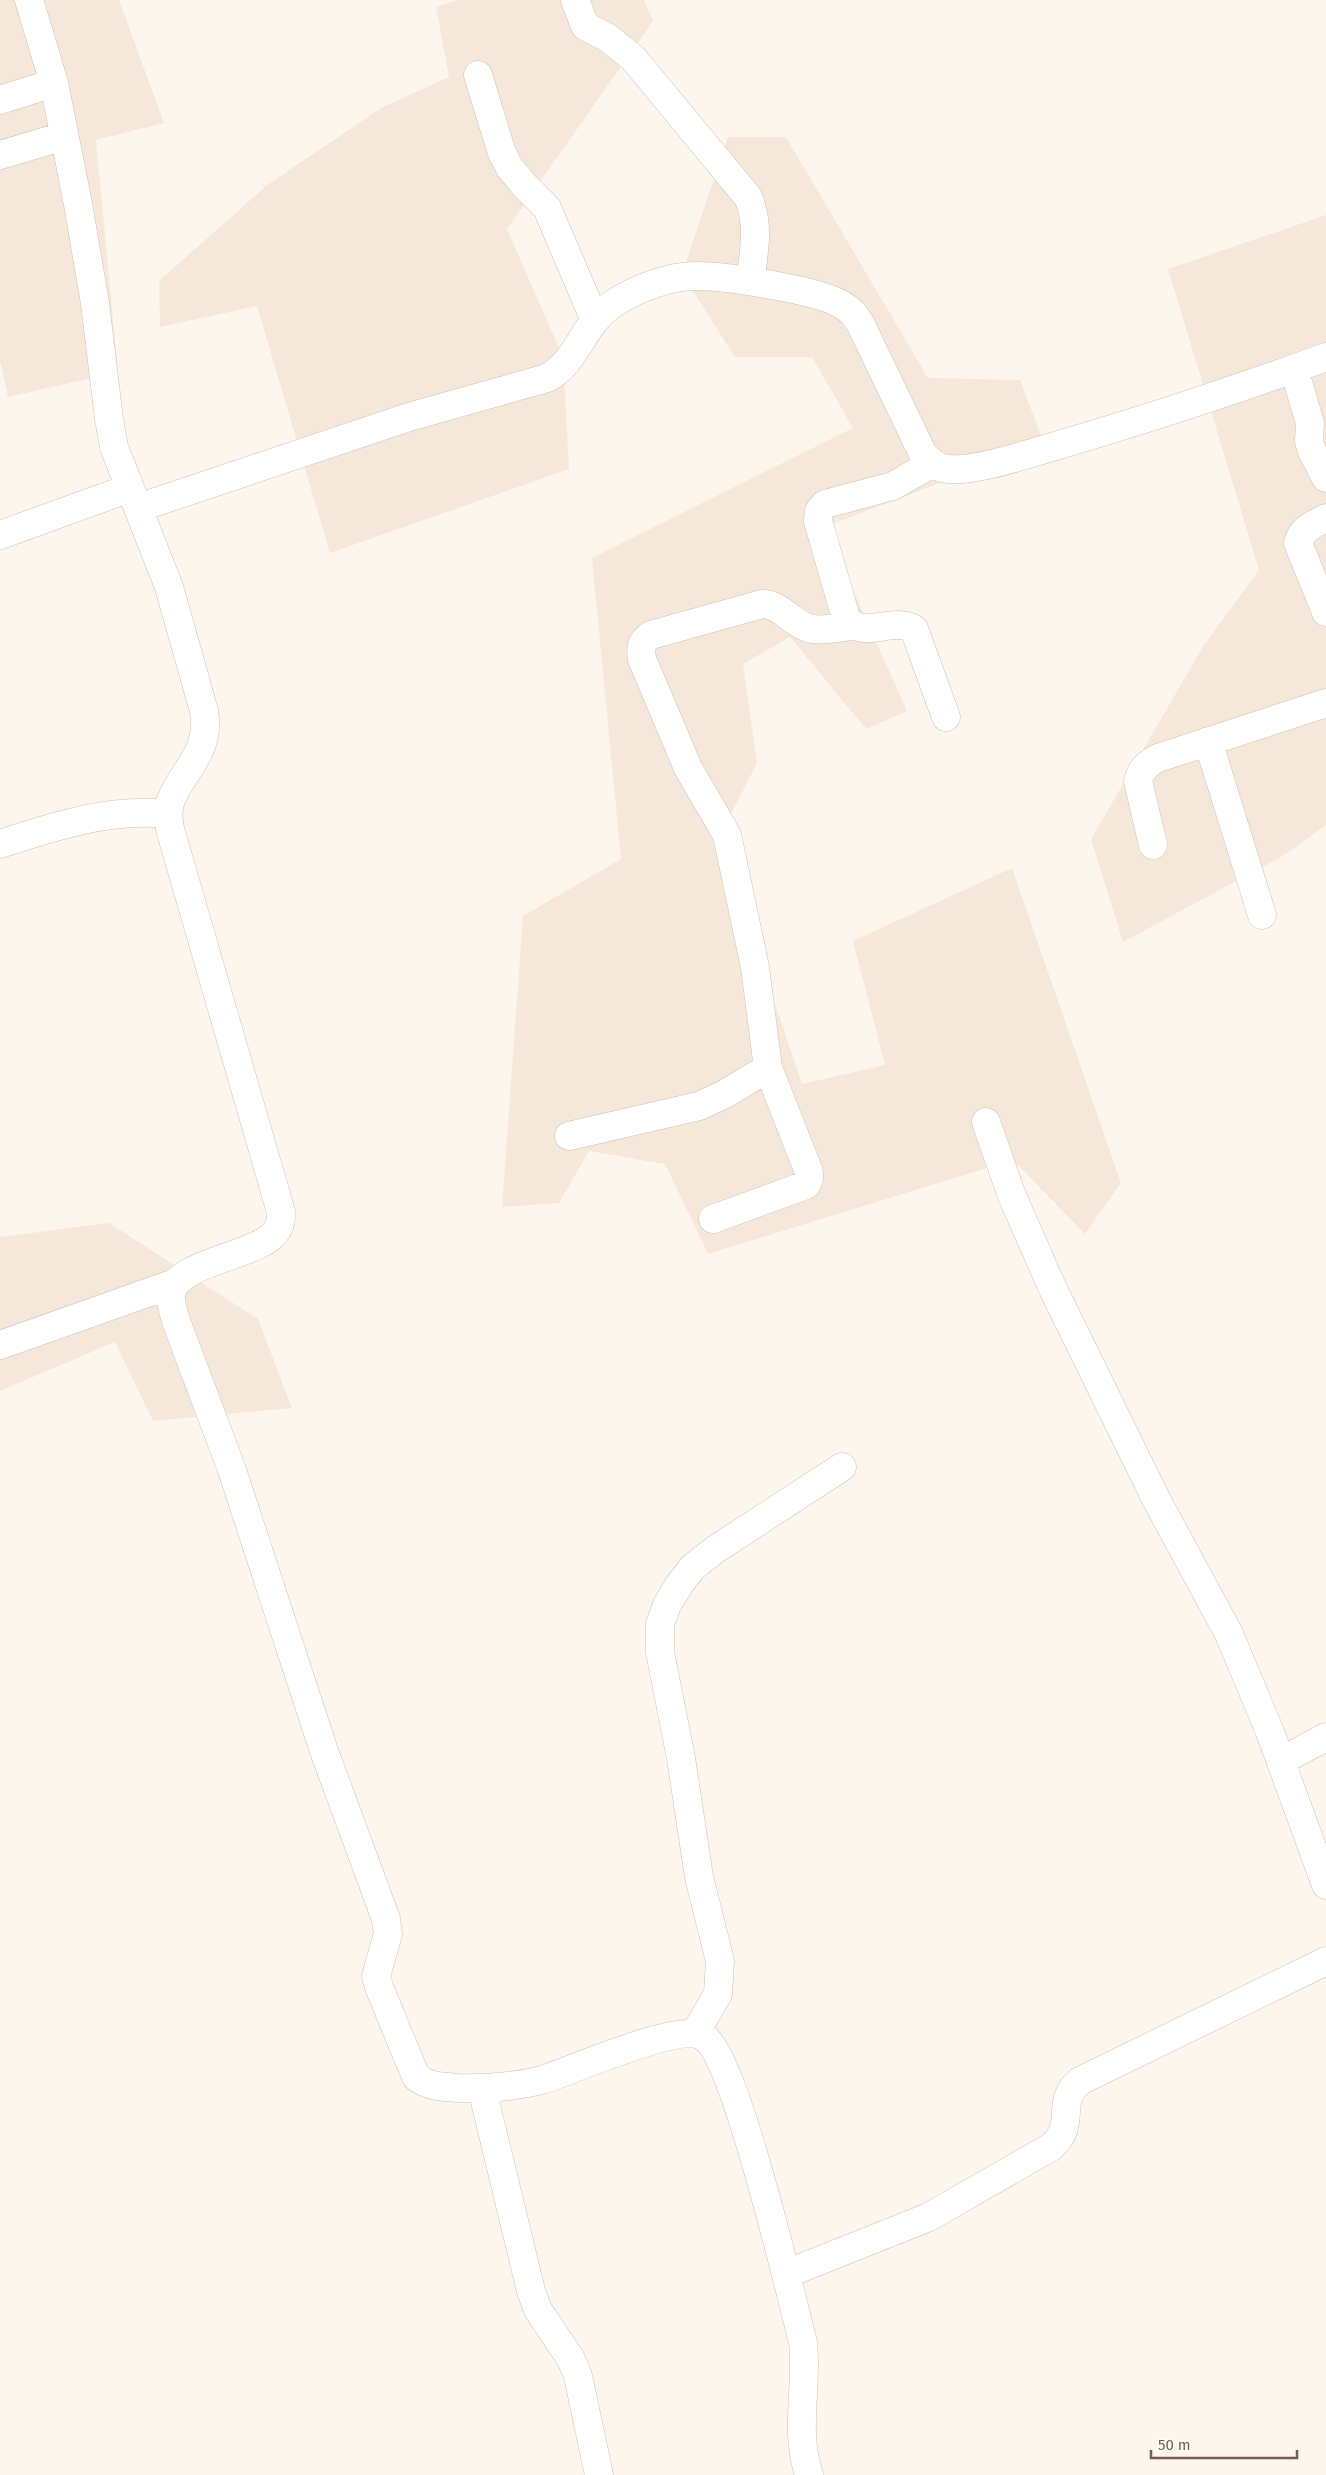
<svg xmlns="http://www.w3.org/2000/svg" width="1326" height="2475" font-family="'Fira Sans',sans-serif">
	<style>
		.residential { fill: #f5e8da }
		.lines { fill: none; stroke-linecap: round; stroke-linejoin: round }
		.minor-casing { stroke: #d1beb0; stroke-width: 29 }
		.minor { stroke: #fff; stroke-width: 28 }
	</style>
	<rect width="100%" height="100%" fill="#fdf6ec"/>
	<!-- residential -->
	<path class="residential" d="M0 0H119L164 123 96 140 118 372 8 397 0 360Z
		M458 0H644L653 21 507 229 563 357 569 469 330 553 257 306 160 327 159 281 266 186 381 108 449 77 436 7Z
		M728 137H786L928 378 1020 380 1044 443 825 527 907 711 866 729 790 637 743 664 757 763 719 838 802 1084 885 1065 853 941 1012 868 1121 1183 1085 1234 1013 1160 708 1254 665 1164 589 1151 559 1203 502 1207 523 916 621 859 592 558 853 428 812 357H735L682 274Z
		M1326 215V825L1281 857 1123 942 1091 839 1204 645 1259 570 1168 269Z
		M109 1223 258 1319 292 1408 153 1421 115 1342 0 1391V1237Z"/>
	<g class="lines">
		<defs>
			<path id="minor" d="M29 0 54 83 78 204 95 303 109 419 114 447 169 587 204 711C211 752 184 768 170 802L168 814 170 829 281 1212C281 1218 281 1224 277 1230 261 1257 175 1260 171 1295 170 1303 174 1313 176 1321L232 1470 324 1751 386 1919 388 1934 376 1976 379 1987 416 2077C429 2087 443 2087 459 2088 487 2089 514 2087 542 2080 571 2071 681 2021 704 2037 736 2059 790 2292 803 2342 808 2388 794 2429 809 2475
				M575 0 585 26 608 38 633 58 748 197C760 225 754 252 750 281
				M478 75 502 153 510 168 525 186 547 208 594 318
				M0 100 54 83
				M0 155 64 136
				M1294 369 1310 423 1309 441 1312 451 1326 478
				M931 464 893 486 825 504 819 511 818 521 846 618C863 641 892 616 914 629L946 717
				M138 508 409 417 547 378C578 362 581 325 614 303 636 289 668 276 696 276 725 276 821 290 844 306 852 311 856 317 861 325L923 454C930 462 937 468 948 469 975 472 1024 455 1052 447 1144 420 1236 390 1326 357
				M1326 518C1313 525 1302 528 1298 543L1326 612
				M0 535 130 488
				M1208 741 1262 915
				M0 844C55 826 110 808 168 814
				M1153 845 1138 781C1141 769 1147 764 1158 758L1326 703
				M986 1122 1012 1196 1053 1289 1156 1499 1229 1634 1270 1732 1326 1885
				M569 1136 699 1106 725 1094 768 1068
				M713 1219 806 1185 809 1179V1172L768 1068 755 967 727 835 688 768 642 659C640 647 641 642 651 635L762 604C780 604 791 622 808 628 821 632 838 627 852 626
				M0 1345 175 1283
				M1281 1761 1326 1737
				M695 2033 718 1994 720 1961 699 1877 681 1758 660 1652V1624L667 1605 679 1585 693 1567 716 1549 842 1467
				M482 2089 531 2291 538 2310 571 2359 578 2376 599 2475
				M786 2274 929 2217 1051 2147C1078 2124 1054 2102 1080 2081L1326 1961"/>
		</defs>
		<!-- minor casing -->
		<use href="#minor" class="minor-casing"/>
		<!-- minor -->
		<use href="#minor" class="minor"/>
	</g>
	<!-- scale -->
	<path d="M1151 2450v8h146v-8" fill="none" stroke="#7a5c4d" stroke-width="2.5"/>
	<text x="1158" y="2450" font-size="15" fill="#7a5c4d" stroke="#fffaf3" stroke-width="4" paint-order="stroke">50 m</text>
</svg>
